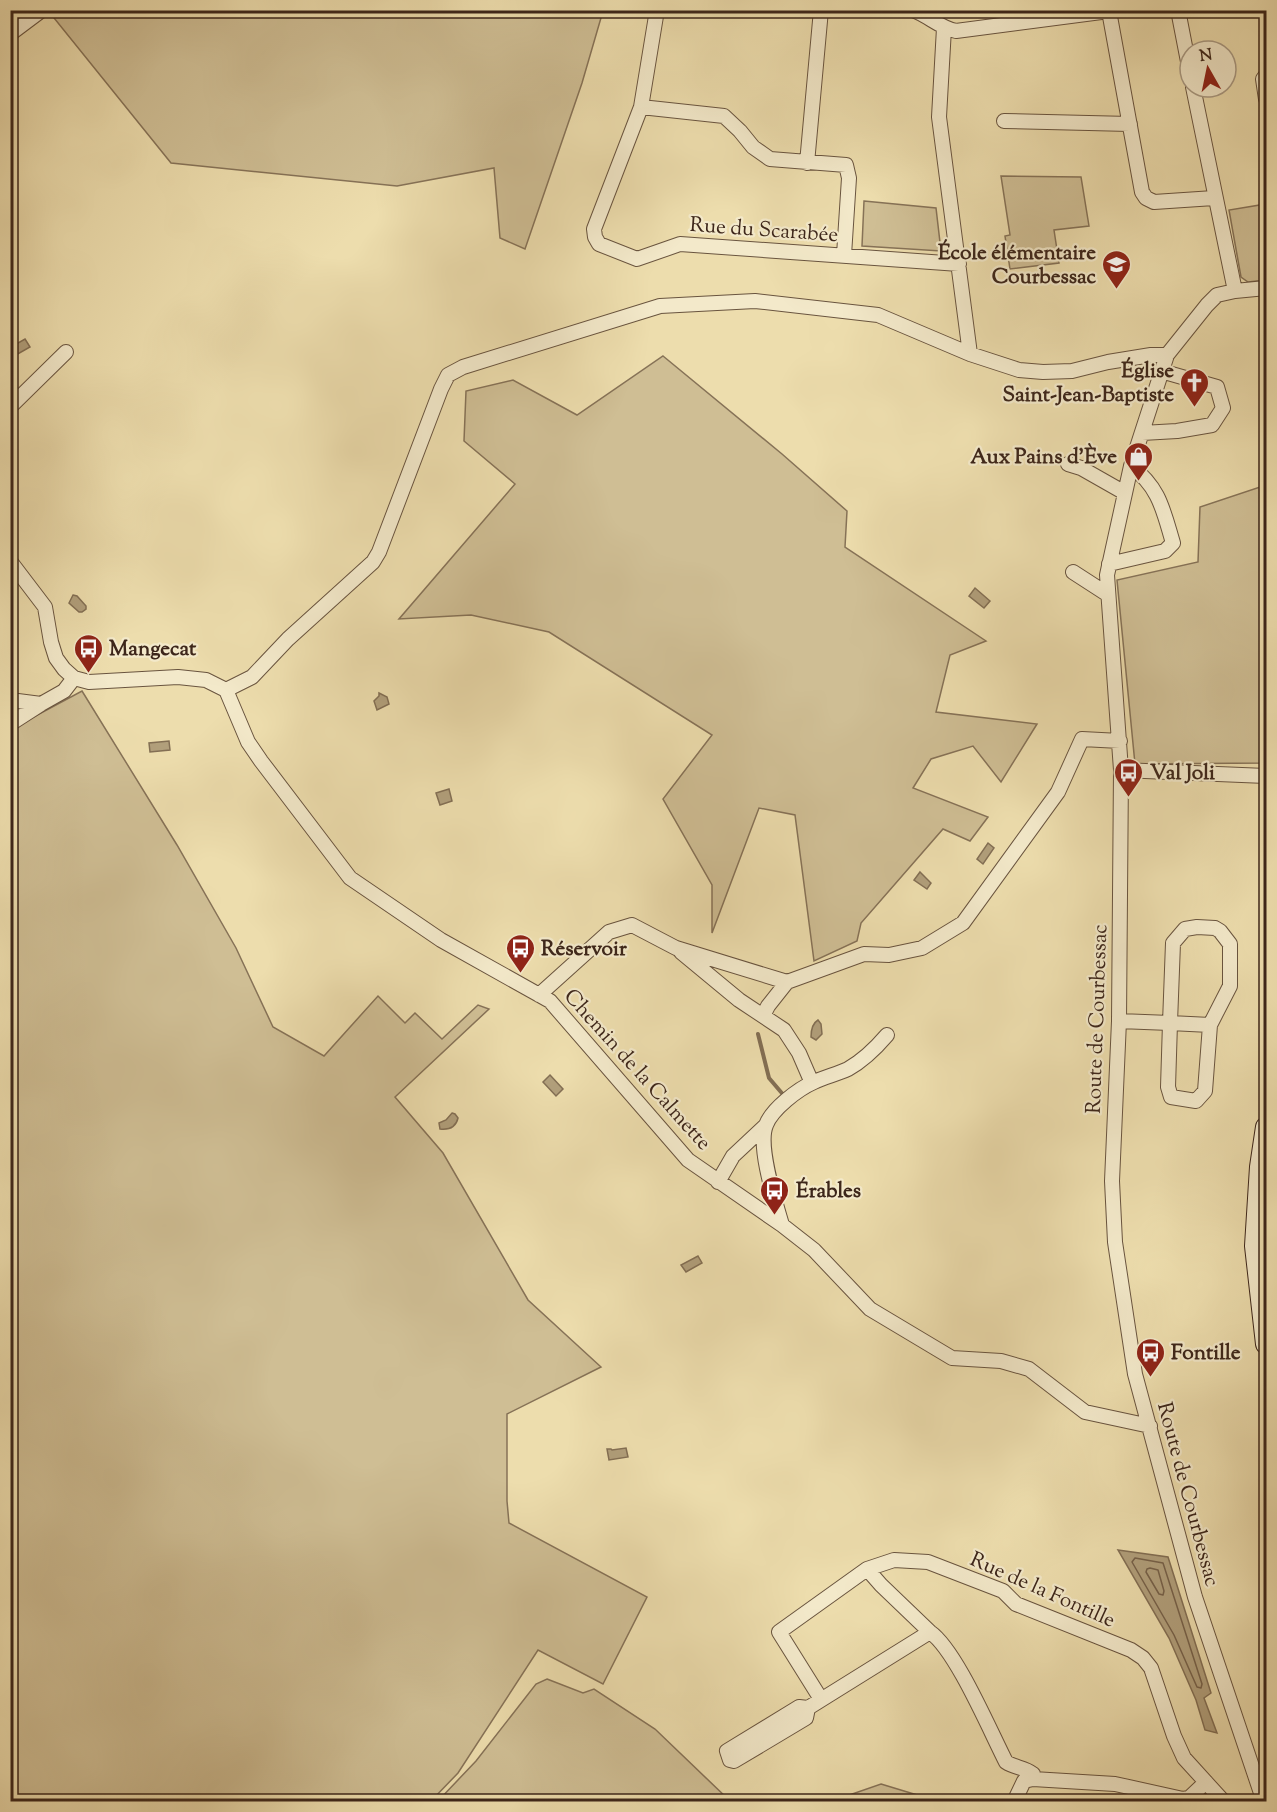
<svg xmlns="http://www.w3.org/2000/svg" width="1277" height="1812" font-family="'Sorts Mill Goudy',serif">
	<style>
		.green { fill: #cfbe94; stroke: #867257; stroke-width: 1.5 }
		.water { fill: #b19f7b; stroke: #836f54; stroke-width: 1.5 }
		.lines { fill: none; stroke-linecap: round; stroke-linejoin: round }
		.shore { stroke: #77624a; stroke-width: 1.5 }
		.stream { stroke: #836f54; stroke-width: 4 }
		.street-casing { stroke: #69543f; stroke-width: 16 }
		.secondary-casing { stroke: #3d261a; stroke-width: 22 }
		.street { stroke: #f3e9ca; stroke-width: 14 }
		.secondary { stroke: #f3e9ca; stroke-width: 20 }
		.labels { text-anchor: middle; stroke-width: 4.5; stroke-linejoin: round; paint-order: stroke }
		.street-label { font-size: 21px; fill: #3d261a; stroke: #f3e9ca }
		.poi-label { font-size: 21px; font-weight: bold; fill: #3d261a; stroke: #f3e9ca; text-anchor: start }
	</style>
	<rect width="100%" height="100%" fill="#edddad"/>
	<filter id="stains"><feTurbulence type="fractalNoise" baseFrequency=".00333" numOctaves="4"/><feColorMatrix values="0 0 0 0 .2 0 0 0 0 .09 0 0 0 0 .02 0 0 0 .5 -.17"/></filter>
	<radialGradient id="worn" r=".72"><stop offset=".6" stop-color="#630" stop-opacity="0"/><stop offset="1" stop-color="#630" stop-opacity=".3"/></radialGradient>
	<!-- green -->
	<path class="green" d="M52 10H602L603 11 582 83 525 249 500 238 494 168 397 186 171 163 50 13Z
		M1001 176 1081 177 1089 226 1054 230 1059 263 1010 269 1005 236 1010 235Z
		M864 201 936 208 941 251 862 246Z
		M1266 204V280L1248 282 1241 277 1229 210Z
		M663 356 782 454 847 511 845 547 986 641 950 655 936 712 1037 724 1001 782 973 746 931 759 913 788 988 817 970 841 943 829 861 923 857 941 814 961 795 815 759 808 712 933V885L663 799 712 735 549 632 471 615 399 619 515 484 464 441 466 391 513 380 577 415Z
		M1266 485V763L1135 764 1117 580 1198 562 1200 507Z
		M82 691 177 845 236 948 273 1027 324 1056 378 996 405 1023 415 1013 442 1039 478 1005 489 1009 395 1097 443 1153 528 1300 601 1367 507 1414V1501L509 1523 647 1597 603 1684 538 1650 458 1773 431 1801 11 1802V729Z
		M547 1679 583 1693 594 1689 655 1729 730 1801H438L476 1761 536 1684Z
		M881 1784 937 1801H832Z"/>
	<!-- water -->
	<path class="water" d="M25 339 30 347 16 355 11 347Z
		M975 588 990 601 984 608 969 596Z
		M73 595 77 596 86 606V609L82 612H79L69 603Z
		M379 693 387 697 389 704 377 710 374 701 379 696Z
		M169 741 170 750 150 752 149 743Z
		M449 789 452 801 440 805 436 793Z
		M988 843 994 848 983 864 977 859Z
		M920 872 931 883 927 889 914 880Z
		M818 1020 821 1024 822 1034 816 1040 811 1037C811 1030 813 1023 818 1020Z
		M550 1075 563 1089 556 1096 543 1082Z
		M452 1113 455 1114 458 1118C456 1127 449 1130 440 1129L439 1123 446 1120Z
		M698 1256 702 1263 686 1272 681 1265Z
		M626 1448 628 1457 609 1460 607 1449H611L612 1450Z
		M1118 1550 1168 1557 1211 1693 1204 1698 1217 1733 1205 1730 1196 1700 1169 1638Z"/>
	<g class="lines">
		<!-- shore -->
		<path class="shore" d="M1135 1558 1163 1563 1202 1684 1201 1688 1197 1687 1174 1635 1132 1562Z
			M1150 1568 1158 1570 1164 1591 1163 1595 1159 1594 1146 1572 1147 1569Z"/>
		<!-- stream -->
		<path class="stream" d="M758 1034 769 1078 786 1098"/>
		<defs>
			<path id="street" d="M657 10 641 107 594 229 595 237 599 244 637 259 680 244 959 264
				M913 10C929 16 940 28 956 31L1109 11 1142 192 1146 198 1154 202 1214 198
				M1178 10 1190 72
				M944 28 939 117 970 354
				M10 34 42 10
				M1266 75 1263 79 1266 99
				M1193 87 1235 291
				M641 107 724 116 740 131 753 147 770 159 846 165 849 178 844 255
				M1004 121 1130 124
				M807 163 821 10
				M10 407 66 352
				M1142 433 1177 431 1212 425 1223 408 1217 387 1161 371
				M1068 464 1081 468 1125 493
				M10 561 45 607 51 642 56 658 64 669 74 678 89 682 178 677 206 680 226 690 248 742 261 761 350 878 441 940 550 1001 688 1160 782 1225 814 1250 870 1309 952 1358 1001 1361 1029 1369 1085 1412 1150 1426
				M1109 564 1165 551 1173 543C1163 510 1160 488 1131 466
				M1073 572 1107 594
				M226 690 252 677 288 639 373 562 379 552 441 389 448 375 463 367 660 306 755 301 878 315 970 354 1019 370 1043 372 1072 371 1108 362 1151 355H1167
				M10 700 41 704 64 691 74 678
				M10 724 41 704
				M1121 770 1266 776
				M681 952 739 1000 784 1030 799 1053 812 1083
				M539 995 609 932 632 925 676 948 787 982 864 954 889 955 922 948 963 923 1058 792 1082 739 1120 741
				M763 1016 768 1006 787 982
				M1119 1021 1170 1023 1173 943 1185 929 1197 927 1215 928 1220 931 1230 944V986L1210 1025 1170 1023 1168 1087 1171 1097 1196 1101 1205 1091 1210 1025
				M718 1182 733 1156 765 1126
				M782 1225C776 1204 757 1146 766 1125 772 1109 798 1089 814 1082 825 1077 837 1074 848 1069 864 1060 875 1049 887 1035
				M867 1569 881 1585 930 1632C956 1650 990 1731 1006 1762 1015 1768 1024 1767 1033 1774V1779
				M930 1632 824 1698 819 1696 779 1632 867 1569 894 1560 928 1562 1003 1591 1016 1604 1131 1650 1143 1658 1151 1668 1174 1736 1184 1758 1224 1802
				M808 1708 806 1718 734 1761 730 1760 727 1751 799 1707 808 1708 824 1698
				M1014 1802 1024 1781 1033 1779 1115 1784 1183 1799 1189 1798 1206 1782
				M1264 1802 1195 1597 1135 1374 1115 1242 1112 1181 1119 1021 1121 770 1107 575 1131 466 1167 355 1207 305 1217 295 1235 291 1266 288"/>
			<path id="secondary" d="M1266 1127 1260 1167 1255 1246 1266 1344"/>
		</defs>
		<!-- street casing -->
		<use href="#street" class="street-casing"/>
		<!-- secondary casing -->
		<use href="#secondary" class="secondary-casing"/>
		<!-- street -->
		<use href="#street" class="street"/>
		<!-- secondary -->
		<use href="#secondary" class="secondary"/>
	</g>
	<!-- icons -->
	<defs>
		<symbol id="school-pin" viewBox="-11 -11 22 30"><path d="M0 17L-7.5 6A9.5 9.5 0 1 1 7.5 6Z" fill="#8f2418" stroke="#f3e9ca"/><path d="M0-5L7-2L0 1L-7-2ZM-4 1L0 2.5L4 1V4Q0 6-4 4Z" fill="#fff"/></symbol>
		<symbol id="church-pin" viewBox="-11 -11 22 30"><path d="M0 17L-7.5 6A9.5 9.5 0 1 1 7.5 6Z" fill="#8f2418" stroke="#f3e9ca"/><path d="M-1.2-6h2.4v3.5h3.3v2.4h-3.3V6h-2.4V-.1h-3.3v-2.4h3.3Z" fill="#fff"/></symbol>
		<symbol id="shop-pin" viewBox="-11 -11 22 30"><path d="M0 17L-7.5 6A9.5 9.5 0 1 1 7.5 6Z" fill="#8f2418" stroke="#f3e9ca"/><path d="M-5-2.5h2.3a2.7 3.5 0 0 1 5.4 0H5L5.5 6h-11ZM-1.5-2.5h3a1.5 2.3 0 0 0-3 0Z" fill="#fff"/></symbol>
		<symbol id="bus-pin" viewBox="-11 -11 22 30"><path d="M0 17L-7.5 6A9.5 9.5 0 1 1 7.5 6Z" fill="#8f2418" stroke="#f3e9ca"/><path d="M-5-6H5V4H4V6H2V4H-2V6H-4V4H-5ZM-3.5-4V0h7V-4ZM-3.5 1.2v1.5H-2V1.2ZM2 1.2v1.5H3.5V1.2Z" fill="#fff"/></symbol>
	</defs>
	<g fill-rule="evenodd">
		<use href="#school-pin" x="1100" y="248" width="33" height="45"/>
		<use href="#church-pin" x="1178" y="366" width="33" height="45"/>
		<use href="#shop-pin" x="1122" y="440" width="33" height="45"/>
		<use href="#bus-pin" x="72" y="632" width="33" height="45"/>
		<use href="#bus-pin" x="1112" y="756" width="33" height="45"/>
		<use href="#bus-pin" x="504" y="932" width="33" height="45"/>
		<use href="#bus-pin" x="758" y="1174" width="33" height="45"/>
		<use href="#bus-pin" x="1134" y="1336" width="33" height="45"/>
	</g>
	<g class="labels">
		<!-- street labels -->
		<g class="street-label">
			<text transform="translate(764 229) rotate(4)" y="7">Rue du Scarabée</text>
			<text transform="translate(1096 1019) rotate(-88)" y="7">Route de Courbessac</text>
			<text transform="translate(638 1069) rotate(48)" y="7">Chemin de la Calmette</text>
			<text transform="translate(1189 1494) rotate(75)" y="7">Route de Courbessac</text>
			<text transform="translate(1043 1589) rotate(24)" y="7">Rue de la Fontille</text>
		</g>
		<!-- poi labels -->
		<g class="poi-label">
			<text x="1096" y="259" text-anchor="end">École élémentaire<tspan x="1096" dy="24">Courbessac</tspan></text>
			<text x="1174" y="377" text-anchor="end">Église<tspan x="1174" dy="24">Saint-Jean-Baptiste</tspan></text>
			<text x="1117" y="463" text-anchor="end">Aux Pains d'Ève</text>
			<text x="109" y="655">Mangecat</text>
			<text x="1150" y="779">Val Joli</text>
			<text x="541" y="955">Réservoir</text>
			<text x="796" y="1197">Érables</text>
			<text x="1171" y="1359">Fontille</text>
		</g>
	</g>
	<!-- margin -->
	<rect width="1277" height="1812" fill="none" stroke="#edddad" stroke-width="36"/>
	<rect x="12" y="12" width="1253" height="1788" fill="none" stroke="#3d261a" stroke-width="3"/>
	<rect x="18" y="18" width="1241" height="1776" fill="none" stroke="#3d261a" stroke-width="1.5"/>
	<!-- north arrow -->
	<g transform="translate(1208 69) rotate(351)"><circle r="28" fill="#f3e9ca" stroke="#aa9b84" stroke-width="1.5"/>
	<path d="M0-4.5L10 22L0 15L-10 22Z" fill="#8f2418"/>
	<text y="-9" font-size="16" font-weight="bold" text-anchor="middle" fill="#3d261a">N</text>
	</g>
	<rect width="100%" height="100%" filter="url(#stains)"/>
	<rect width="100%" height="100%" fill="url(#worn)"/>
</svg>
